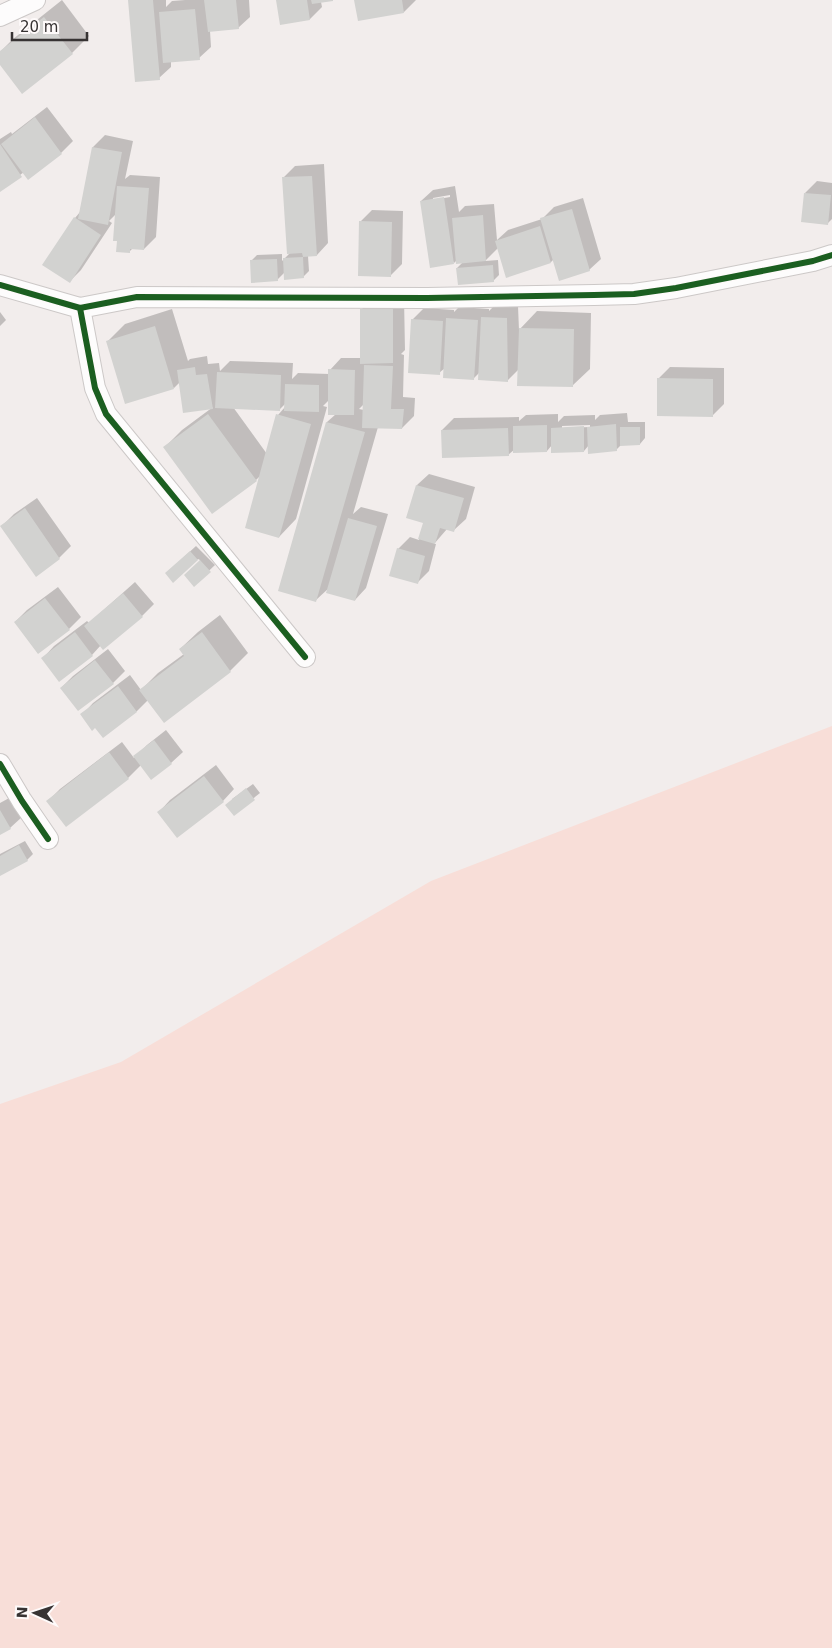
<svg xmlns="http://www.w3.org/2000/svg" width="832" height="1648" font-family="'DejaVu Sans',sans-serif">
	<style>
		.green { fill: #f8ded8 }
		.shadow { fill: #0003; fill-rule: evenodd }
		.building { fill: #d2d2d0 }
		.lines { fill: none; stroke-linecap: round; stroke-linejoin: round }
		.street-casing { stroke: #ccc8c7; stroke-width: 22 }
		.street { stroke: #fdfcfc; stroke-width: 20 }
		.cycleway-casing { stroke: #fefafa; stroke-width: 9 }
		.cycleway { stroke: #1b5e20; stroke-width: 6 }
	</style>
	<rect width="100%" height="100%" fill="#f2edec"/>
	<!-- green -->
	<path class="green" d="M832 726V1648H0V1104L121 1062 431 881Z"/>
	<!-- shadow -->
	<path class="shadow" d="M62 0 89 36 72 53 0 63V52L13 39Z
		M129 0H166V7L172 1 185 0H249L250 17 238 28 210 31 211 47 199 58 171 61V67L159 78Z
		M277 0H333L321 2 322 7 310 19 281 24Z
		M356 0H416L404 12Z
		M47 107 73 141 61 153 29 178 24 172 0 190V139L11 132 12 134Z
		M105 135 133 141 125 179 130 175 160 177 156 237 144 249 133 248 129 252 118 240 116 214 109 221 112 223 81 270 70 281 75 218 80 212 93 147Z
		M324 164 328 243 317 255 308 256 309 271 303 277 285 272 277 280 251 261 257 255 282 254V261L291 252 283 178 295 166Z
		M817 181 832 183V219L828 223 805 193Z
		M455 186 459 212 465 206 494 204 497 240 508 230 542 219 554 207 583 198 601 259 589 270 554 259 551 262 507 276 498 248 485 261 498 260 499 275 493 281 457 268 463 262 457 260 454 263 421 201 433 190ZM450 195V197L433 200V198Z
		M372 210 403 211 402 264 390 276 360 222Z
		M373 298H404L405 350 401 354 404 355 403 397 415 398 414 416 402 428 378 427 353 514 361 507 388 514 366 588 355 600 329 588 316 600 279 590 327 422 336 414 329 400 323 406 327 407 296 519 279 537 261 475 256 480 165 447 182 430 213 407 184 412 180 382 174 388 108 341 125 324 172 309 188 361 190 359 207 356 208 364 219 363 220 371 230 361 293 363 292 379 298 373 330 374V370L341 358H361V310ZM285 404V407L278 415 267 454 233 407 279 410ZM364 404V410L359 409Z
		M494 306H518L519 330 537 311 591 313 590 369 572 386 519 369 507 381 479 373 474 378 445 368 439 373 412 320 424 308 454 310V312L459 307 489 309V311Z
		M0 312 6 320 0 326Z
		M670 367 724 368V404L712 416 658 379Z
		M627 413 628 422H645V438L640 444H622L616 450 589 445 584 451 552 445 547 451 515 449 508 455 442 430 454 418 519 417V421L526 415 558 414V422L564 416 595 415V420L600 415ZM590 425V427L562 428V426Z
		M429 474 475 487 466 519 454 530 447 529 434 544H436L429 571 417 583 398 549 410 537 419 540 424 522 417 485Z
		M37 498 71 546 59 558 36 575 2 526 14 514Z
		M196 546 215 565 194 585 200 560 198 559 173 581 172 568Z
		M135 582 154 604 142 616 101 645 92 655 59 680 43 658 54 646 87 621 89 623Z
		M58 587 81 617 69 629 38 653 15 622 27 610Z
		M220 615 248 653 230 671 164 721 148 700 137 711 103 736 95 726 82 715 93 703 130 675 141 690 158 673 184 654 180 649 198 632Z
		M108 649 125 671 113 683 61 688 73 676Z
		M166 730 183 752 171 763 141 765 128 778 66 825 48 801 60 789 122 742 134 758 147 745Z
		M216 765 234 789 223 801 159 812 170 800Z
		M253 784 260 793 234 814 232 799Z
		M11 797 22 817 10 828 0 834V803Z
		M25 841 33 854 27 860 0 875V854Z"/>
	<!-- building -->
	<path class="building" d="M128 0H153L160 80 135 82Z
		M204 0H236L239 29 208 32Z
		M276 0H307L310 20 280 25Z
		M311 0H333V1L312 4Z
		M354 0H402L404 13 358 21Z
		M195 9 200 60 163 63 159 12Z
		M44 17 73 54 22 94 0 65V51Z
		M35 117 62 154 28 180 1 144Z
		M0 144 22 177 0 192Z
		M92 147 122 152 108 225 78 219Z
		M312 176 317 256 303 257 302 253 287 254 282 177Z
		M117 186 149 188 144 250 130 249V253L116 252 117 241H113Z
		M804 193 831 195 828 225 801 222Z
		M444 197 454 264 430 268 420 201Z
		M572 209 590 271 559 281 540 218Z
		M483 215 486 261 456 264 452 218Z
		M74 217 101 235 70 283 42 265Z
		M359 221 392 222 391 277 358 276Z
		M540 226 551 263 506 278 495 241Z
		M303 257 304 278 284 280 283 258Z
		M277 259 278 281 251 283 250 260Z
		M493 265 494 282 458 285 456 268Z
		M360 309H393V363L360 364Z
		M481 317 507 318 508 382 478 380Z
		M446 318 478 320 474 380 443 378Z
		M411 319 443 321 440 375 408 373Z
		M155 326 174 389 125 404 106 341Z
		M519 328 574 329 573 387 517 386Z
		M364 365 393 366 391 409H404L402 429 362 428Z
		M195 367 196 375 207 374 213 409 183 413 177 370Z
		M328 369 355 370 354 415H328Z
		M217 372 281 375 280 411 215 408Z
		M657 378 713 379V417L657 416Z
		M285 384 319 385V412L284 411Z
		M208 414 257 481 212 514 163 447Z
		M276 414 311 424 279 538 245 528Z
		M326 422 365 432 316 602 278 591Z
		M616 424 617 451 588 454 587 427Z
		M547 425V452L513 453V426Z
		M584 426V452L551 453V428Z
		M620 427H640V445L620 446Z
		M508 428 509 456 442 458 441 430Z
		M416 485 464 498 454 532 440 528 435 544 418 539 423 523 406 518Z
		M25 508 60 559 36 577 0 526Z
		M348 518 377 526 355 601 326 593Z
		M397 548 425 556 418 584 389 576Z
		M190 551 198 560 173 583 165 573Z
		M200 560 211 572 194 587 184 575Z
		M123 593 143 617 103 650 84 626Z
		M45 598 70 630 38 654 14 622Z
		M75 632 93 656 59 682 41 658Z
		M202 632 231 672 164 723 139 690 184 656 179 649Z
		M95 660 114 684 78 711 60 688Z
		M118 686 137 712 103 738 95 728 92 731 80 714Z
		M154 740 172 764 151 780 133 756Z
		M109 752 129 779 66 827 46 801Z
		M204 776 224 802 177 838 157 812Z
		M246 788 255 800 234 816 225 805Z
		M0 810 11 829 0 835Z
		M19 845 28 861 0 876V856Z"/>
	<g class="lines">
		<defs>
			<path id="street" d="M0 16 35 0
				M0 285 80 308 137 297 427 298 594 295 634 294 676 288 813 261 832 255
				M80 308 95 388 106 414 305 657
				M0 764 22 801 48 839"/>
		</defs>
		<!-- street casing -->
		<use href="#street" class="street-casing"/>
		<!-- street -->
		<use href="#street" class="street"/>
		<defs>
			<path id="cycleway" d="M0 285 80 308 137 297 427 298 594 295 634 294 676 288 813 261 832 255
				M80 308 95 388 106 414 305 657
				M0 764 22 801 48 839"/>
		</defs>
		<!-- cycleway casing -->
		<use href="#cycleway" class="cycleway-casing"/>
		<!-- cycleway -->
		<use href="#cycleway" class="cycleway"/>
	</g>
	<!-- north arrow -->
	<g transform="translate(35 1613) rotate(273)" stroke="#fefafa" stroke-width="4" paint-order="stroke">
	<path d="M0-4L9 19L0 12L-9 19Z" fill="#373333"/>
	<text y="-8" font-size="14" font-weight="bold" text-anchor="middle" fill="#373333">N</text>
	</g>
	<!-- scale -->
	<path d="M12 32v8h75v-8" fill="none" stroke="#373333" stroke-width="2.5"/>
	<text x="20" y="32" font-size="15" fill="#373333" stroke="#fefafa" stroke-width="4" paint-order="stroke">20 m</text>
</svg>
